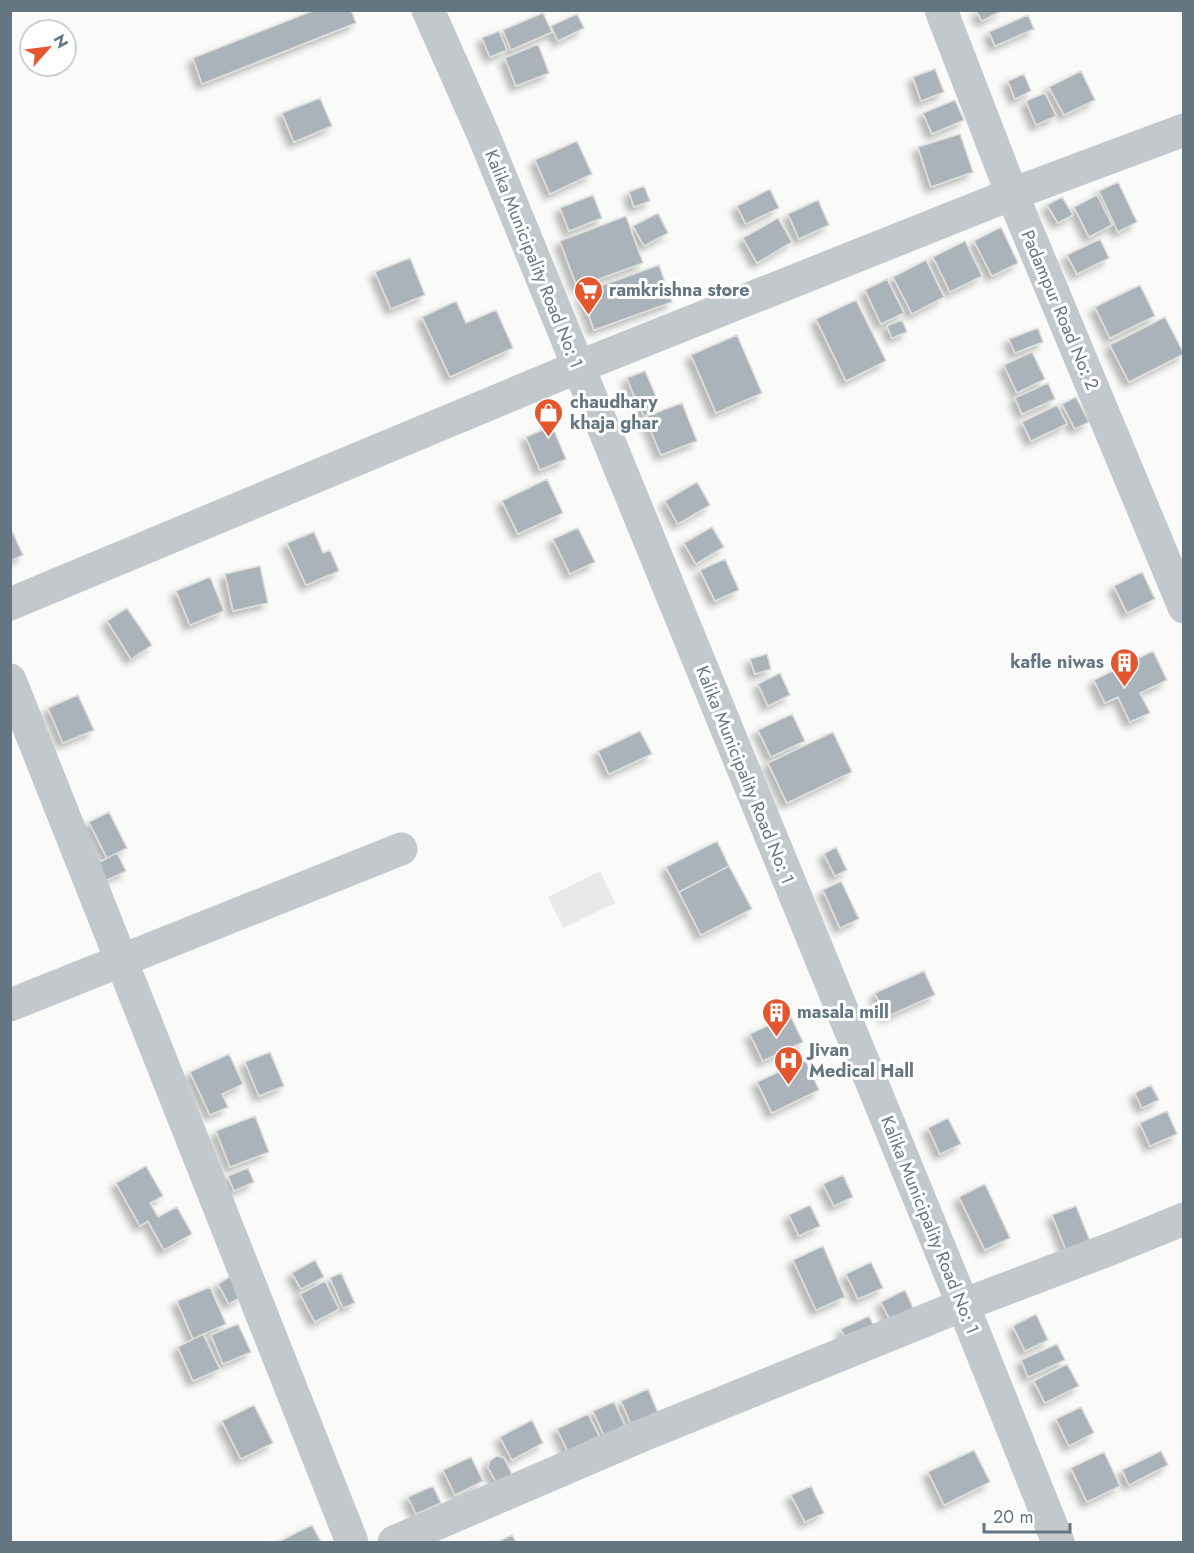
<svg xmlns="http://www.w3.org/2000/svg" width="1194" height="1553" font-family="Jost,sans-serif">
	<style>
		.built { fill: #e8e9e9 }
		.building { fill: #aab3b9; stroke: #dcdcda; stroke-width: 1.5; filter: url(#shadow) }
		.lines { fill: none; stroke-linecap: round; stroke-linejoin: round }
		.minor { stroke: #c3c8cc; stroke-width: 33 }
		.labels { text-anchor: middle; stroke-width: 6; stroke-linejoin: round; paint-order: stroke }
		.street-label { font-size: 18px; fill: #657683; stroke: #fff }
		.poi-label { font-size: 18px; font-weight: bold; fill: #657683; stroke: #fff; text-anchor: start }
	</style>
	<defs>
		<filter id="shadow"><feDropShadow dx="-5.5" dy="5.5" stdDeviation="3" flood-color="#0004"/></filter>
	</defs>
	<rect width="100%" height="100%" fill="#fafaf8"/>
	<!-- built -->
	<path class="built" d="M600 871 615 903 563 928 548 897Z"/>
	<!-- building -->
	<path class="building" d="M315 10H351L356 23 202 84 193 58Z
		M976 10H1003L982 21Z
		M543 13 552 32 511 50 503 30Z
		M577 14 584 28 558 41 551 26Z
		M1028 15 1034 29 995 46 989 32Z
		M499 31 507 50 490 57 482 38Z
		M538 44 549 73 516 86 505 58Z
		M935 69 944 92 921 101 913 77Z
		M1081 71 1095 100 1064 115 1049 87Z
		M1024 74 1031 91 1015 99 1008 81Z
		M1045 93 1056 116 1036 125 1026 101Z
		M320 98 332 126 294 142 282 113Z
		M955 100 964 120 932 134 923 113Z
		M960 134 973 172 931 187 918 147Z
		M577 141 592 174 550 194 535 160Z
		M1118 182 1137 222 1118 232 1099 191Z
		M644 186 650 201 634 207 629 192Z
		M770 189 779 208 746 224 737 206Z
		M593 195 602 218 569 231 560 208Z
		M1097 195 1112 225 1089 237 1074 207Z
		M1062 197 1073 215 1058 223 1047 205Z
		M818 200 829 225 799 239 788 214Z
		M658 213 668 233 644 246 633 226Z
		M626 216 643 263 577 287 560 241Z
		M778 218 792 242 757 263 743 238Z
		M1001 227 1018 263 992 276 974 241Z
		M1100 239 1109 258 1077 274 1067 255Z
		M965 241 982 276 950 292 933 257Z
		M410 258 425 295 391 309 375 272Z
		M926 260 944 297 912 314 893 277Z
		M659 265 672 302 594 330 581 293Z
		M887 279 904 313 881 324 865 290Z
		M1140 285 1155 316 1110 338 1095 307Z
		M856 300 886 361 846 381 816 319Z
		M456 301 466 323 496 310 513 348 450 377 422 317Z
		M1165 317 1184 354 1129 382 1110 345Z
		M902 320 907 332 892 338 887 326Z
		M1038 328 1043 342 1015 353 1009 339Z
		M737 335 762 393 716 413 691 355Z
		M1032 352 1045 379 1017 393 1004 365Z
		M645 371 658 401 645 417 637 403 627 378Z
		M1048 383 1055 399 1022 414 1015 398Z
		M1076 397 1089 422 1075 429 1062 404Z
		M682 403 697 441 661 455 645 417Z
		M1057 405 1067 424 1031 441 1022 422Z
		M552 426 566 459 540 470 526 437Z
		M547 479 563 513 518 534 502 501Z
		M697 482 710 505 678 524 665 501Z
		M10 527 23 555 10 561Z
		M712 527 724 547 696 564 684 543Z
		M578 528 595 562 570 574 553 539Z
		M314 532 323 553 330 550 339 571 306 585 287 543Z
		M725 559 739 590 715 601 700 570Z
		M260 566 268 603 233 611 225 574Z
		M1142 572 1155 599 1127 613 1114 586Z
		M210 577 224 611 190 625 176 591Z
		M127 608 152 645 131 659 107 621Z
		M1153 651 1167 680 1140 693 1150 713 1130 722 1118 697 1105 703 1094 680Z
		M767 654 771 669 755 674 750 659Z
		M780 673 790 695 768 706 758 684Z
		M78 695 94 730 63 743 48 708Z
		M792 714 805 741 771 757 758 730Z
		M640 731 652 754 609 774 598 751Z
		M833 732 852 772 787 803 768 763Z
		M109 812 127 848 107 858 89 822Z
		M717 841 729 866 679 892 666 867Z
		M836 847 847 870 835 876 824 854Z
		M117 853 126 871 105 881 96 864Z
		M729 866 752 909 701 935 679 892Z
		M841 881 859 919 840 928 823 890Z
		M924 971 935 995 886 1017 875 993Z
		M790 1015 803 1042 763 1061 750 1034Z
		M270 1052 284 1086 259 1096 245 1062Z
		M229 1054 243 1084 222 1094 228 1107 210 1115 190 1072Z
		M805 1060 819 1090 772 1113 757 1082Z
		M1151 1085 1159 1100 1142 1108 1135 1093Z
		M1167 1111 1177 1134 1150 1146 1140 1123Z
		M255 1116 269 1152 230 1167 216 1131Z
		M948 1118 961 1144 940 1154 928 1128Z
		M146 1166 163 1196 150 1203 158 1217 177 1207 192 1234 164 1250 148 1221 140 1226 116 1183Z
		M248 1168 254 1182 234 1191 228 1176Z
		M843 1175 853 1197 834 1206 823 1184Z
		M985 1184 1010 1238 985 1250 959 1197Z
		M810 1205 820 1226 799 1236 789 1215Z
		M1076 1206 1092 1246 1068 1255 1052 1215Z
		M823 1246 845 1297 816 1310 793 1260Z
		M315 1260 324 1277 301 1289 292 1273Z
		M871 1262 883 1288 858 1299 846 1274Z
		M341 1273 355 1303 343 1308 330 1278Z
		M231 1276 242 1296 229 1304 218 1284Z
		M325 1281 339 1309 315 1322 300 1294Z
		M210 1287 226 1324 193 1339 177 1301Z
		M905 1290 918 1319 895 1330 881 1302Z
		M1036 1314 1048 1340 1025 1351 1013 1326Z
		M869 1316 876 1331 848 1345 841 1329Z
		M238 1324 251 1352 223 1364 211 1335Z
		M203 1334 220 1369 193 1381 178 1347Z
		M1057 1344 1065 1360 1028 1377 1021 1360Z
		M1067 1364 1079 1386 1045 1403 1034 1381Z
		M648 1389 660 1417 633 1429 621 1401Z
		M614 1402 627 1430 606 1440 593 1411Z
		M254 1405 273 1443 241 1459 222 1421Z
		M1081 1407 1094 1433 1069 1446 1056 1419Z
		M588 1414 599 1436 568 1452 557 1429Z
		M532 1420 543 1443 512 1460 500 1437Z
		M974 1450 990 1482 944 1505 928 1472Z
		M1161 1451 1168 1465 1129 1485 1122 1470Z
		M1104 1452 1120 1486 1087 1502 1071 1468Z
		M497 1456 504 1458 511 1472 510 1479 501 1484 495 1480 488 1468 490 1461Z
		M471 1457 483 1481 455 1495 443 1470Z
		M433 1486 441 1503 416 1514 408 1497Z
		M811 1486 824 1513 805 1522 791 1495Z
		M312 1525 321 1542H281L280 1541Z
		M512 1535 516 1542H498Z"/>
	<g class="lines">
		<!-- minor -->
		<path class="minor" d="M428 10 483 134 963 1305 1058 1542
			M941 10 1012 194 1184 607
			M10 604 578 367 1012 194 1184 130
			M10 680 352 1542
			M10 1005 401 849
			M394 1542 643 1435 963 1305 1113 1248 1184 1219"/>
	</g>
	<!-- icons -->
	<defs>
		<symbol id="supermarket-pin" viewBox="-11 -11 22 30"><path d="M0 17L-7.5 6A9.5 9.5 0 1 1 7.5 6Z" fill="#e4572e" stroke="#fff"/><path d="M-6-5.5h2.5l.6 2H6L4.5 2H-2.5L-4.4-4H-6ZM-1.5 3.2a1.3 1.3 0 1 0 .1 0ZM3 3.2a1.3 1.3 0 1 0 .1 0Z" fill="#fff"/></symbol>
		<symbol id="shop-pin" viewBox="-11 -11 22 30"><path d="M0 17L-7.5 6A9.5 9.5 0 1 1 7.5 6Z" fill="#e4572e" stroke="#fff"/><path d="M-5-2.5h2.3a2.7 3.5 0 0 1 5.4 0H5L5.5 6h-11ZM-1.5-2.5h3a1.5 2.3 0 0 0-3 0Z" fill="#fff"/></symbol>
		<symbol id="building-pin" viewBox="-11 -11 22 30"><path d="M0 17L-7.5 6A9.5 9.5 0 1 1 7.5 6Z" fill="#e4572e" stroke="#fff"/><path d="M-4-6H4V6H1V3H-1V6H-4ZM-2.5-4.3h1.7v1.8h-1.7ZM.8-4.3h1.7v1.8H.8ZM-2.5-1h1.7V.8h-1.7ZM.8-1h1.7V.8H.8Z" fill="#fff"/></symbol>
		<symbol id="hospital-pin" viewBox="-11 -11 22 30"><path d="M0 17L-7.5 6A9.5 9.5 0 1 1 7.5 6Z" fill="#e4572e" stroke="#fff"/><path d="M-5-5h3v3.5h4V-5h3V5h-3V1.5h-4V5h-3Z" fill="#fff"/></symbol>
	</defs>
	<g fill-rule="evenodd">
		<use href="#supermarket-pin" x="572" y="274" width="33" height="45"/>
		<use href="#shop-pin" x="532" y="396" width="33" height="45"/>
		<use href="#building-pin" x="1108" y="646" width="33" height="45"/>
		<use href="#building-pin" x="760" y="996" width="33" height="45"/>
		<use href="#hospital-pin" x="772" y="1044" width="33" height="45"/>
	</g>
	<g class="labels">
		<!-- street labels -->
		<g class="street-label">
			<text transform="translate(534 259) rotate(68)" y="6">Kalika Municipality Road No: 1</text>
			<text transform="translate(1060 310) rotate(67)" y="6">Padampur Road No: 2</text>
			<text transform="translate(745 775) rotate(68)" y="6">Kalika Municipality Road No: 1</text>
			<text transform="translate(930 1225) rotate(68)" y="6">Kalika Municipality Road No: 1</text>
		</g>
		<!-- poi labels -->
		<g class="poi-label">
			<text x="609" y="296">ramkrishna store</text>
			<text x="570" y="408">chaudhary<tspan x="570" dy="21">khaja ghar</tspan></text>
			<text x="1104" y="668" text-anchor="end">kafle niwas</text>
			<text x="797" y="1018">masala mill</text>
			<text x="809" y="1056">Jivan<tspan x="809" dy="21">Medical Hall</tspan></text>
		</g>
	</g>
	<!-- border -->
	<rect width="1194" height="1553" fill="none" stroke="#657683" stroke-width="24"/>
	<!-- north arrow -->
	<g transform="translate(48 48) rotate(62)"><circle r="28" fill="#ffffff" stroke="#c1c8cd" stroke-width="1.5"/>
	<path d="M0-4.5L10 22L0 15L-10 22Z" fill="#e4572e"/>
	<text y="-9" font-size="16" font-weight="bold" text-anchor="middle" fill="#657683">N</text>
	</g>
	<!-- scale -->
	<path d="M984 1523v9h86v-9" fill="none" stroke="#657683" stroke-width="3"/>
	<text x="993" y="1523" font-size="18" fill="#657683" stroke="#ffffff" stroke-width="4.5" paint-order="stroke">20 m</text>
</svg>
